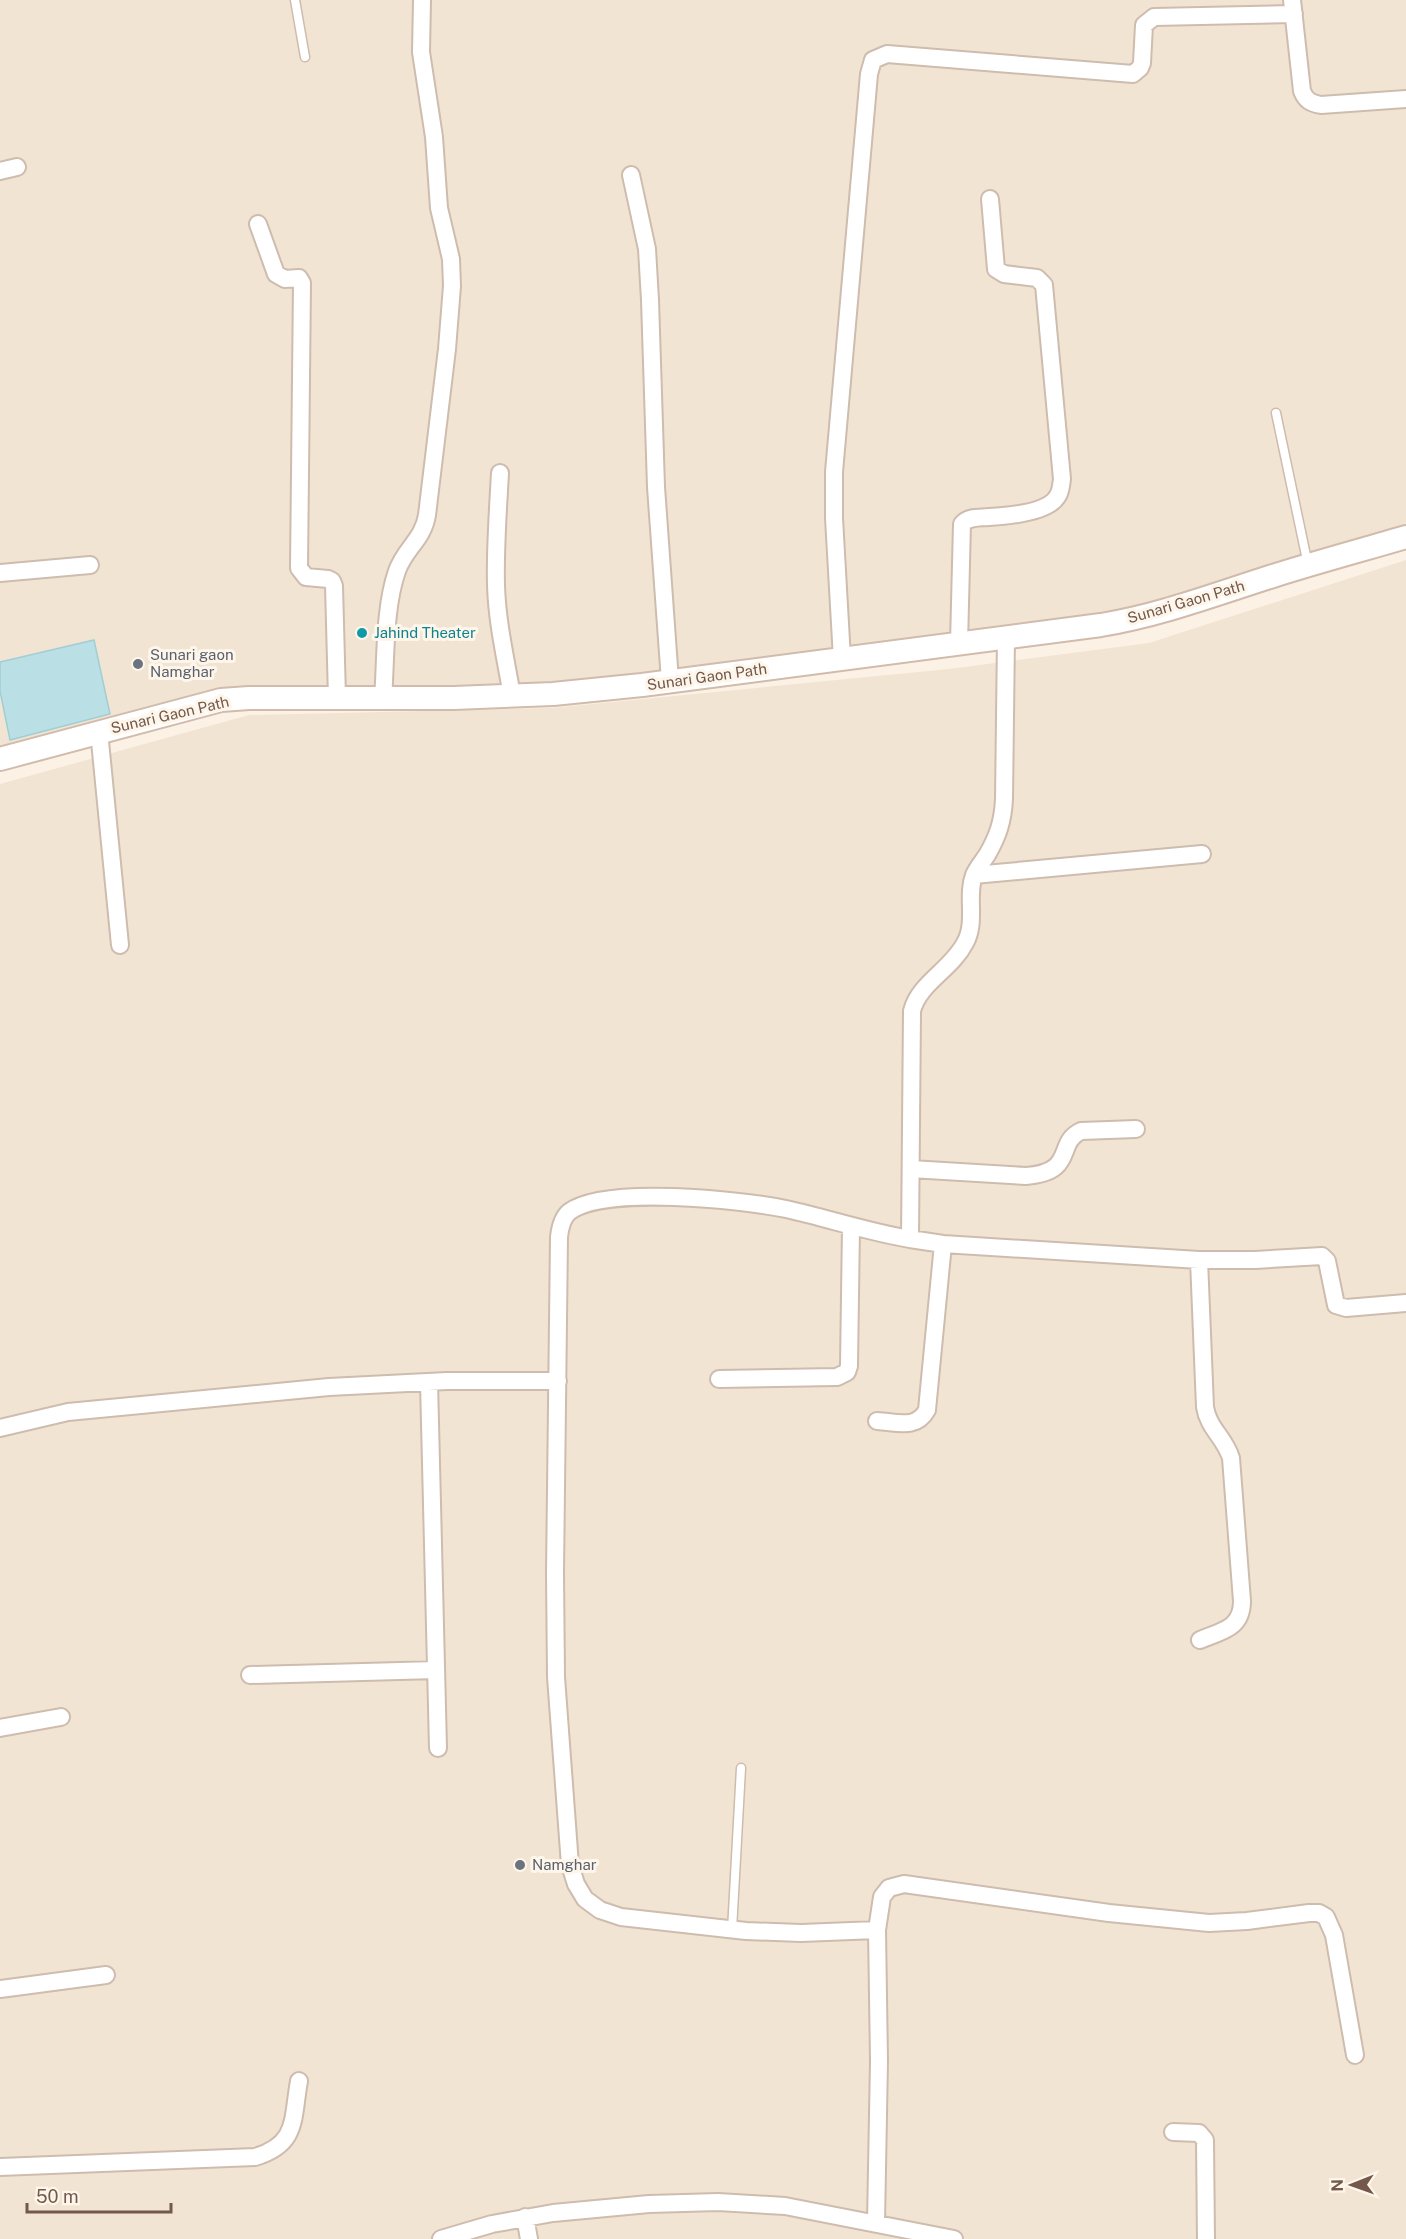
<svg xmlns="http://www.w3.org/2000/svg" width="1406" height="2239" font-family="'Public Sans',sans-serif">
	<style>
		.residential { fill: #f2e4d3 }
		.water { fill: #badfe4; stroke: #a1ced5; stroke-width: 1.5 }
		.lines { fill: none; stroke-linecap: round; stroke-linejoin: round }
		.lane-casing { stroke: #cebcaf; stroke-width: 11 }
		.street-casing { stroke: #cebcaf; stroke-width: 20 }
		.secondary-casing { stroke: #d1bbac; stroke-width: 26 }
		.lane { stroke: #fff; stroke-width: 8 }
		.street { stroke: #fff; stroke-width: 16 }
		.secondary { stroke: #fff; stroke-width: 22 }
		.culture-dot { fill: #0f9aa8; stroke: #fef6eb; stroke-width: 2 }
		.worship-dot { fill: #6b7280; stroke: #fef6eb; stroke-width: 2 }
		.labels { text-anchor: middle; stroke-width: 6; stroke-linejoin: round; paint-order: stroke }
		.street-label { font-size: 15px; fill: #73584b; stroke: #fef6eb }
		.culture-label { font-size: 15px; fill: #0d838f; stroke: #fef6eb; text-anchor: start }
		.worship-label { font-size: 15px; fill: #5b616d; stroke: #fef6eb; text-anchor: start }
	</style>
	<rect width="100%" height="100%" fill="#fbf2e5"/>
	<!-- residential -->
	<path class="residential" d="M0 0H1406V534L1145 613 554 690 247 695 0 757Z
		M1406 560V2239H0V784L249 715 551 708 949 669 1149 643Z"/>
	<!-- water -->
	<path class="water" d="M94 640 110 714 10 740 0 691V662Z"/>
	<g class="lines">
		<defs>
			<path id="lane" d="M295 0 305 57
				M1276 413 1308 565
				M732 1930 741 1768"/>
			<path id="street" d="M1292 0 1302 91C1306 101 1311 103 1321 105L1406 99
				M0 171 17 167
				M631 175 647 249 650 300 656 487 670 681
				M258 224 276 274 285 279 299 278 302 283 299 568 306 577 328 579 332 581 334 586 337 698
				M500 473C498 510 495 548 496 585 497 623 506 660 512 696
				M0 573 90 565
				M959 643 962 524C969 516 980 518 989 517 1007 516 1047 513 1057 497 1061 492 1061 485 1062 479L1044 285 1037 278 1004 274 996 269 990 199
				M842 659 834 518V472L869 74 873 60 887 54 1133 74 1140 68 1142 63 1144 25 1154 17 1294 14
				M383 699C386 659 384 608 397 571 405 548 423 540 427 515L447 349 452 286 451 259 439 208 434 137 421 52 422 0
				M99 731 120 945
				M974 875 1202 854
				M911 1169 1026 1176C1077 1172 1055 1143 1081 1131L1136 1129
				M910 1239 943 1244 1199 1260H1255L1322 1256 1327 1261 1336 1305 1346 1308 1406 1303
				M1199 1260 1205 1407C1208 1428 1225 1438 1231 1458L1242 1601C1242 1629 1221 1631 1200 1640
				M719 1379 837 1377 847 1372 849 1366 851 1227
				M429 1382 438 1748
				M877 1421C897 1422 916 1430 927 1410L943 1244
				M0 1428 68 1412 329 1387 447 1381H558
				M250 1675 436 1670
				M0 1728 61 1717
				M877 1930 801 1933 746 1931 621 1917 600 1910 585 1899 576 1884 570 1865 556 1677 555 1573 559 1237C560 1228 562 1218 569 1212 604 1185 742 1200 786 1209 827 1218 868 1232 910 1239L912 1011C919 983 951 970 965 943 977 922 966 896 974 875 977 868 983 861 987 855 998 836 1003 821 1004 799L1006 637
				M0 1989 106 1975
				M1173 2132 1199 2133 1205 2140 1206 2239
				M0 2167 255 2157C298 2144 292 2120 299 2081
				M525 2217 529 2239
				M876 2222 879 2061 877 1930 882 1897 889 1888 904 1884 1109 1913 1209 1923 1247 1921 1309 1913H1319L1326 1917 1334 1935 1355 2055
				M441 2239 492 2224 553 2213 649 2204 718 2202 785 2206 954 2239"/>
			<path id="secondary" d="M0 759 221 700 249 698H454L553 694 642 685 1101 625C1161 615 1216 594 1273 576 1317 562 1362 550 1406 537"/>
		</defs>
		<!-- lane casing -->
		<use href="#lane" class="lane-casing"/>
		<!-- street casing -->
		<use href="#street" class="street-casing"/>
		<!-- secondary casing -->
		<use href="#secondary" class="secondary-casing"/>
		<!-- lane -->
		<use href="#lane" class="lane"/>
		<!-- street -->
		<use href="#street" class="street"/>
		<!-- secondary -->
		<use href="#secondary" class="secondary"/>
	</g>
	<!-- markers -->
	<circle class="culture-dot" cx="362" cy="633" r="6"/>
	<g class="worship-dot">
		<circle cx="138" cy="664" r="6"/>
		<circle cx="520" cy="1865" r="6"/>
	</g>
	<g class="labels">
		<!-- street labels -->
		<g class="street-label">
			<text transform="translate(1186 602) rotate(-16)" y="5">Sunari Gaon Path</text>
			<text transform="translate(707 677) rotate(-8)" y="5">Sunari Gaon Path</text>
			<text transform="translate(170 715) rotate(-13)" y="5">Sunari Gaon Path</text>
		</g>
		<!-- culture labels -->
		<g class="culture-label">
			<text x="374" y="638">Jahind Theater</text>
		</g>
		<!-- worship labels -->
		<g class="worship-label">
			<text x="150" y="660">Sunari gaon<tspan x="150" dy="17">Namghar</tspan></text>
			<text x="532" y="1870">Namghar</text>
		</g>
	</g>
	<!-- north arrow -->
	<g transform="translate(1352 2185) rotate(269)" stroke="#fef6eb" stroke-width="4.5" paint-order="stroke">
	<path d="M0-4.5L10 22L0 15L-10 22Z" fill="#73584b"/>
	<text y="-9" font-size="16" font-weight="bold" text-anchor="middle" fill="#73584b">N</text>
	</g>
	<!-- scale -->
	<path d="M27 2203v9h144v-9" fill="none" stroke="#73584b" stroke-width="3"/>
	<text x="36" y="2203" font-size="18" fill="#73584b" stroke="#fef6eb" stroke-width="4.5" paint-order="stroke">50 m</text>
</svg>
